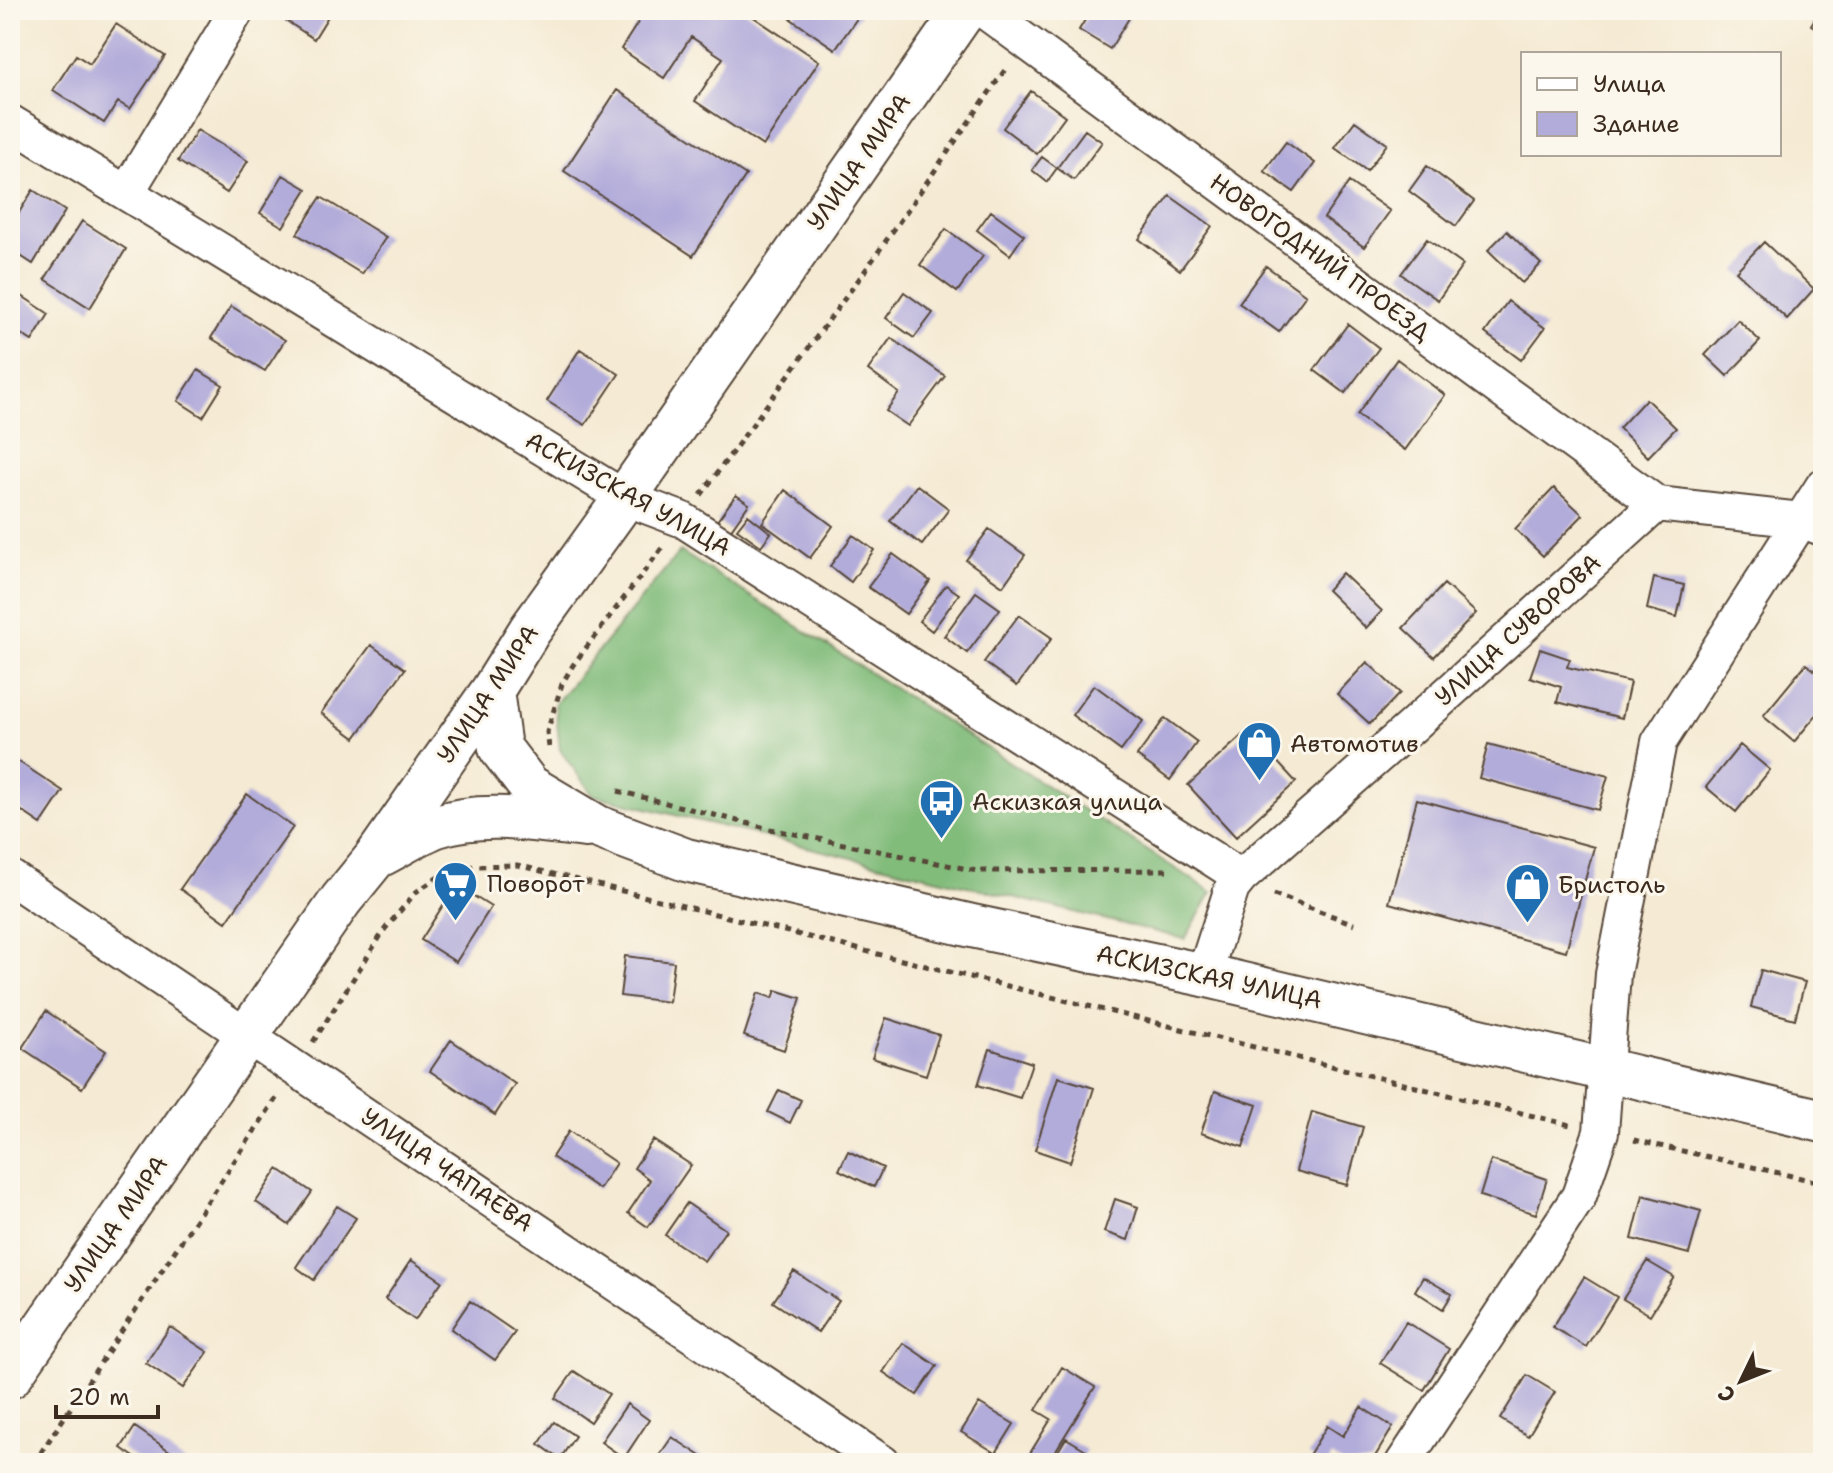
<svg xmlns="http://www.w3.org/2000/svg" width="1833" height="1473" font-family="'Shantell Sans',sans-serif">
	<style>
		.forest { fill: #81bc7a; stroke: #5e734c; stroke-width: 2 }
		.building { fill: #b2acda }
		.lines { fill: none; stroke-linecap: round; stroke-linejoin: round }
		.minor-casing { stroke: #574739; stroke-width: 38 }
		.major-casing { stroke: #574739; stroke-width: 46 }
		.path { stroke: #574739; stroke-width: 5; stroke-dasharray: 6 6; stroke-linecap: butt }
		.minor { stroke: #fff; stroke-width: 34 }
		.major { stroke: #fff; stroke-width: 42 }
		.labels { text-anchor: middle; stroke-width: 6; stroke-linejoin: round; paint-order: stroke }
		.street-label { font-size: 24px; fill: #3b2a1e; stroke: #fbf7ec }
		.poi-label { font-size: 24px; fill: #3b2a1e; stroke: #fbf7ec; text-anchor: start }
	</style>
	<rect width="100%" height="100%" fill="#fbf7ec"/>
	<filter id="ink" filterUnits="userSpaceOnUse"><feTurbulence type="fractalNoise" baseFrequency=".0125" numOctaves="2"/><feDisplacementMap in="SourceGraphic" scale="16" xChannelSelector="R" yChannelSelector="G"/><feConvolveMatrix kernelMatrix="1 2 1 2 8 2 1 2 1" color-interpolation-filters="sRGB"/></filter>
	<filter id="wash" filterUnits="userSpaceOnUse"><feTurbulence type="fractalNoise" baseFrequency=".006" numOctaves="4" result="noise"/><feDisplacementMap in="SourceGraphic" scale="32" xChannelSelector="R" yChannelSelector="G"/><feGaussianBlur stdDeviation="1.8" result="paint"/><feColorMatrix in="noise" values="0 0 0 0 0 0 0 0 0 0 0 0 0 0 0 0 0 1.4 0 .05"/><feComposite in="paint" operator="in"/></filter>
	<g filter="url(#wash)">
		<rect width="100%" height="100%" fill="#f5ead3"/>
		<!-- forest -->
		<path class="forest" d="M680 551 1212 892 1185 939 593 795 560 750 555 704Z"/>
		<g id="blocks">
			<!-- building -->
			<path class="building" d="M278 10H332L314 39 276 14Z
				M646 10H710L716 14 719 10H743L819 61 763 146 695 101 723 58 691 37 664 78 621 49Z
				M798 10H863L835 49 791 19Z
				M1091 10H1134L1110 49 1079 30Z
				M1820 10H1823V32L1811 25Z
				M116 24 165 56 130 109 118 102 104 123 53 90 76 55 90 64Z
				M617 90 746 175 693 256 564 171Z
				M1031 91 1065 116 1037 154 1003 128Z
				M1355 121 1387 144 1367 171 1335 148Z
				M197 130 248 161 227 193 178 161Z
				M1085 130 1102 142 1074 180 1057 168Z
				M1286 142 1315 163 1294 192 1264 171Z
				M1042 157 1057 168 1047 182 1032 170Z
				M1427 166 1474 201 1456 226 1409 191Z
				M283 175 307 189 283 227 260 213Z
				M1349 182 1390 211 1364 247 1324 218Z
				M33 190 65 211 33 264 10 249V227Z
				M1170 196 1212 226 1180 270 1139 239Z
				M321 197 386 237 362 274 297 234Z
				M991 211 1024 235 1010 255 977 230Z
				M82 221 126 249 90 308 45 279Z
				M946 229 983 256 957 292 920 265Z
				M1507 231 1541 264 1522 283 1488 250Z
				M1427 239 1463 265 1438 300 1401 274Z
				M1764 242 1814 289 1787 319 1736 271Z
				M1266 266 1306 295 1279 332 1239 303Z
				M16 292 49 314 32 341 10 327V302Z
				M904 292 933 313 914 338 886 318Z
				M1508 301 1545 328 1521 360 1485 333Z
				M231 306 285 340 265 371 211 338Z
				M1738 320 1760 341 1727 376 1705 355Z
				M1348 324 1379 348 1345 393 1314 370Z
				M891 338 945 376 908 426 886 411 899 393 868 370Z
				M580 349 619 374 585 425 547 401Z
				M1397 359 1445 395 1405 450 1357 415Z
				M198 370 223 385 203 417 178 401Z
				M1646 399 1676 428 1648 457 1619 428Z
				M917 485 949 509 922 545 890 521Z
				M1554 488 1583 515 1543 556 1515 529Z
				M785 490 833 526 810 558 762 523Z
				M736 495 749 504 730 531 717 521Z
				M748 515 771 533 761 546 737 529Z
				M989 529 1025 555 1003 586 966 560Z
				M853 535 874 550 851 582 830 566Z
				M893 554 930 581 906 614 868 587Z
				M1342 573 1382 611 1366 628 1327 590Z
				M1654 578 1684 585 1677 617 1647 609Z
				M1444 584 1476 613 1434 657 1403 628Z
				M946 585 959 594 932 631 919 621Z
				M976 592 1000 609 967 653 944 636Z
				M1019 615 1052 638 1017 686 984 662Z
				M371 645 405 669 355 738 321 713Z
				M1540 649 1570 659 1567 667 1630 682 1622 718 1557 702 1561 687 1530 677Z
				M1367 662 1400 693 1370 724 1337 694Z
				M1806 664 1823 677V707L1794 742 1763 716Z
				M1094 685 1143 721 1121 751 1072 715Z
				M1165 718 1197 742 1170 780 1137 756Z
				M1248 730 1296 782 1236 837 1188 785Z
				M1488 744 1608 776 1598 810 1479 778Z
				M1740 745 1770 770 1736 812 1706 787Z
				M10 756 63 791 41 824 10 803Z
				M247 794 293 827 226 922 180 889Z
				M1417 799 1594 847 1566 951 1389 903Z
				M456 885 491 907 456 962 421 940Z
				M625 956 674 962 669 1002 620 996Z
				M1761 970 1805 982 1795 1019 1751 1007Z
				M776 990 801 998 784 1050 744 1036 758 993 773 998Z
				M46 1011 106 1051 82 1088 22 1048Z
				M886 1018 939 1035 926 1075 872 1058Z
				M451 1040 515 1084 495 1115 430 1071Z
				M990 1049 1032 1063 1020 1098 978 1085Z
				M1058 1077 1094 1088 1070 1162 1035 1150Z
				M779 1090 801 1100 790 1123 768 1112Z
				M1215 1091 1257 1105 1243 1147 1201 1133Z
				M1312 1112 1363 1127 1347 1185 1296 1171Z
				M569 1131 616 1163 599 1189 552 1157Z
				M653 1140 691 1165 648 1227 628 1213 650 1180 634 1168Z
				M848 1151 883 1168 874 1187 839 1170Z
				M1491 1160 1547 1179 1536 1214 1480 1196Z
				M278 1169 312 1192 289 1225 256 1202Z
				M1643 1195 1701 1211 1689 1254 1632 1239Z
				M1115 1199 1138 1207 1128 1240 1104 1232Z
				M687 1203 726 1230 704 1261 665 1235Z
				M337 1206 356 1218 314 1280 296 1267Z
				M411 1260 442 1281 415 1320 385 1299Z
				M1647 1261 1674 1277 1650 1315 1623 1299Z
				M794 1271 839 1301 818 1332 773 1302Z
				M1423 1277 1452 1294 1443 1309 1415 1291Z
				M1584 1277 1617 1297 1586 1347 1553 1327Z
				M470 1301 515 1332 495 1360 451 1329Z
				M1406 1322 1449 1349 1424 1390 1380 1363Z
				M170 1327 208 1352 183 1388 146 1363Z
				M903 1343 937 1366 917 1395 883 1372Z
				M1062 1367 1095 1387 1048 1463H1024L1051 1419 1036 1410Z
				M574 1371 609 1394 590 1422 555 1398Z
				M1527 1375 1555 1392 1528 1436 1500 1419Z
				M979 1403 1014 1424 996 1453 961 1432Z
				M627 1404 649 1420 624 1458 601 1442Z
				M1361 1407 1393 1427 1371 1463H1343L1332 1456 1328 1463H1322L1309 1455 1327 1426 1343 1436Z
				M554 1422 575 1436 560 1459 539 1444Z
				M135 1427 187 1463H143L121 1448Z
				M672 1437 707 1460 706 1463H654Z
				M1066 1438 1086 1450 1078 1463H1051Z"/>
		</g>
	</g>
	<g filter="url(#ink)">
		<use href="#blocks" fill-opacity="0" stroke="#574739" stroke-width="2"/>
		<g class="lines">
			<defs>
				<path id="minor" d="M983 10 1657 504
					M10 122 625 498 683 520 1241 877
					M127 192 237 10
					M10 877 883 1463
					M1204 975 1232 888 1241 877 1411 727 1657 504 1801 520 1819 527
					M1403 1463 1579 1196 1601 1132 1613 974 1659 742 1823 486"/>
				<path id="major" d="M492 691 500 748 529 786 598 827 686 860 972 926 1204 975 1823 1121
					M381 855C399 846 418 833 437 826 485 810 537 821 586 826
					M10 1377 341 900 376 857 492 691 530 630 625 498 965 10"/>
			</defs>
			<!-- minor casing -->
			<use href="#minor" class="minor-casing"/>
			<!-- major casing -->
			<use href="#major" class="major-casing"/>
			<!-- path -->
			<path class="path" d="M701 495 867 268 1007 67
				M549 747 547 732 562 684 573 665 662 548
				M618 791 770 829 977 871 1167 870
				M1274 894 1354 924
				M313 1042 385 929 416 892 443 874 474 866 517 865 1570 1125
				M1634 1140 1823 1183
				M34 1463 277 1097"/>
			<!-- minor -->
			<use href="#minor" class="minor"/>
			<!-- major -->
			<use href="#major" class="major"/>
		</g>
	</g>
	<!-- icons -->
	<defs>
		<symbol id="shop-pin" viewBox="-11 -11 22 30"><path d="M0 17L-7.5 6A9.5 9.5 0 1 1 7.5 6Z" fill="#1f6fb2" stroke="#fbf7ec"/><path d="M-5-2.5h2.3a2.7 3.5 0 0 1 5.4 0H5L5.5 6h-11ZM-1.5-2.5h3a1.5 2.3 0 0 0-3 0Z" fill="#fff"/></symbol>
		<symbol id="bus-pin" viewBox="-11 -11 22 30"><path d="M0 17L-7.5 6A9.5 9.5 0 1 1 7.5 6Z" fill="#1f6fb2" stroke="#fbf7ec"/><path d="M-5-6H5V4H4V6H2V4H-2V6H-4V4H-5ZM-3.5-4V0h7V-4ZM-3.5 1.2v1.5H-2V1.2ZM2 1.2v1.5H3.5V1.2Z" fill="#fff"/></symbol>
		<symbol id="supermarket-pin" viewBox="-11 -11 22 30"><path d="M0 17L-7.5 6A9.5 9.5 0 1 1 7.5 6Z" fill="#1f6fb2" stroke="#fbf7ec"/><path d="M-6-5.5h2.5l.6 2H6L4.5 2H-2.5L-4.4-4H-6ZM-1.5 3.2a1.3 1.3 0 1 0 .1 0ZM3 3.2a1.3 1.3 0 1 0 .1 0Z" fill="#fff"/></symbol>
	</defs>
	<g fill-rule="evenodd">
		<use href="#shop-pin" x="1234" y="718" width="51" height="69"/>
		<use href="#bus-pin" x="916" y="776" width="51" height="69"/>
		<use href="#supermarket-pin" x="430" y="858" width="51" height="69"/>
		<use href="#shop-pin" x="1502" y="860" width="51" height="69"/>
	</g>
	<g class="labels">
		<!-- street labels -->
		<g class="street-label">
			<text transform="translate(859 162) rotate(-55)" y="8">УЛИЦА МИРА</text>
			<text transform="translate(1320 257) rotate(36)" y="8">НОВОГОДНИЙ ПРОЕЗД</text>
			<text transform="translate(628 494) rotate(29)" y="8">АСКИЗСКАЯ УЛИЦА</text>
			<text transform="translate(1518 630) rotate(-42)" y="8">УЛИЦА СУВОРОВА</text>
			<text transform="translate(488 694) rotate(-56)" y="8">УЛИЦА МИРА</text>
			<text transform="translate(1209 977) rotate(12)" y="8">АСКИЗСКАЯ УЛИЦА</text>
			<text transform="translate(447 1170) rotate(34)" y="8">УЛИЦА ЧАПАЕВА</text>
			<text transform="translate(116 1224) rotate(-55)" y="8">УЛИЦА МИРА</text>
		</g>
		<!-- poi labels -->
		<g class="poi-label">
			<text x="1290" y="752">Автомотив</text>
			<text x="972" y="810">Аскизкая улица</text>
			<text x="487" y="892">Поворот</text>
			<text x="1558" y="893">Бристоль</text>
		</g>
	</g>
	<!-- margin -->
	<rect width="1833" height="1473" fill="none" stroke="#fbf7ec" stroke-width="40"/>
	<!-- legend -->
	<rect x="1521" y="52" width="260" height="104" fill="#fbf7ec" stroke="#aea59a" stroke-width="2"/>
	<rect x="1537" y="78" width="40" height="12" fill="#ffffff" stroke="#aea59a" stroke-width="2"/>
	<text x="1593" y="92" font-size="24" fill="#3b2a1e">Улица</text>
	<rect x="1537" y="112" width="40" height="24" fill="#b2acda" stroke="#aea59a" stroke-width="2"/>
	<text x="1593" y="132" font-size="24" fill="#3b2a1e">Здание</text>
	<!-- north arrow -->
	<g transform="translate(1741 1381) rotate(227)" stroke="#fbf7ec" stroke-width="6" paint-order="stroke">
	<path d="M0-6L14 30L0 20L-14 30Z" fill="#3b2a1e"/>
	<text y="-12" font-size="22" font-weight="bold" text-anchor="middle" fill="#3b2a1e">С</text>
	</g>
	<!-- scale -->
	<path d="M56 1405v12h102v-12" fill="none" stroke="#3b2a1e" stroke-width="4"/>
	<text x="68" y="1405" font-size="24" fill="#3b2a1e" stroke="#fbf7ec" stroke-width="6" paint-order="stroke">20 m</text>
</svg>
